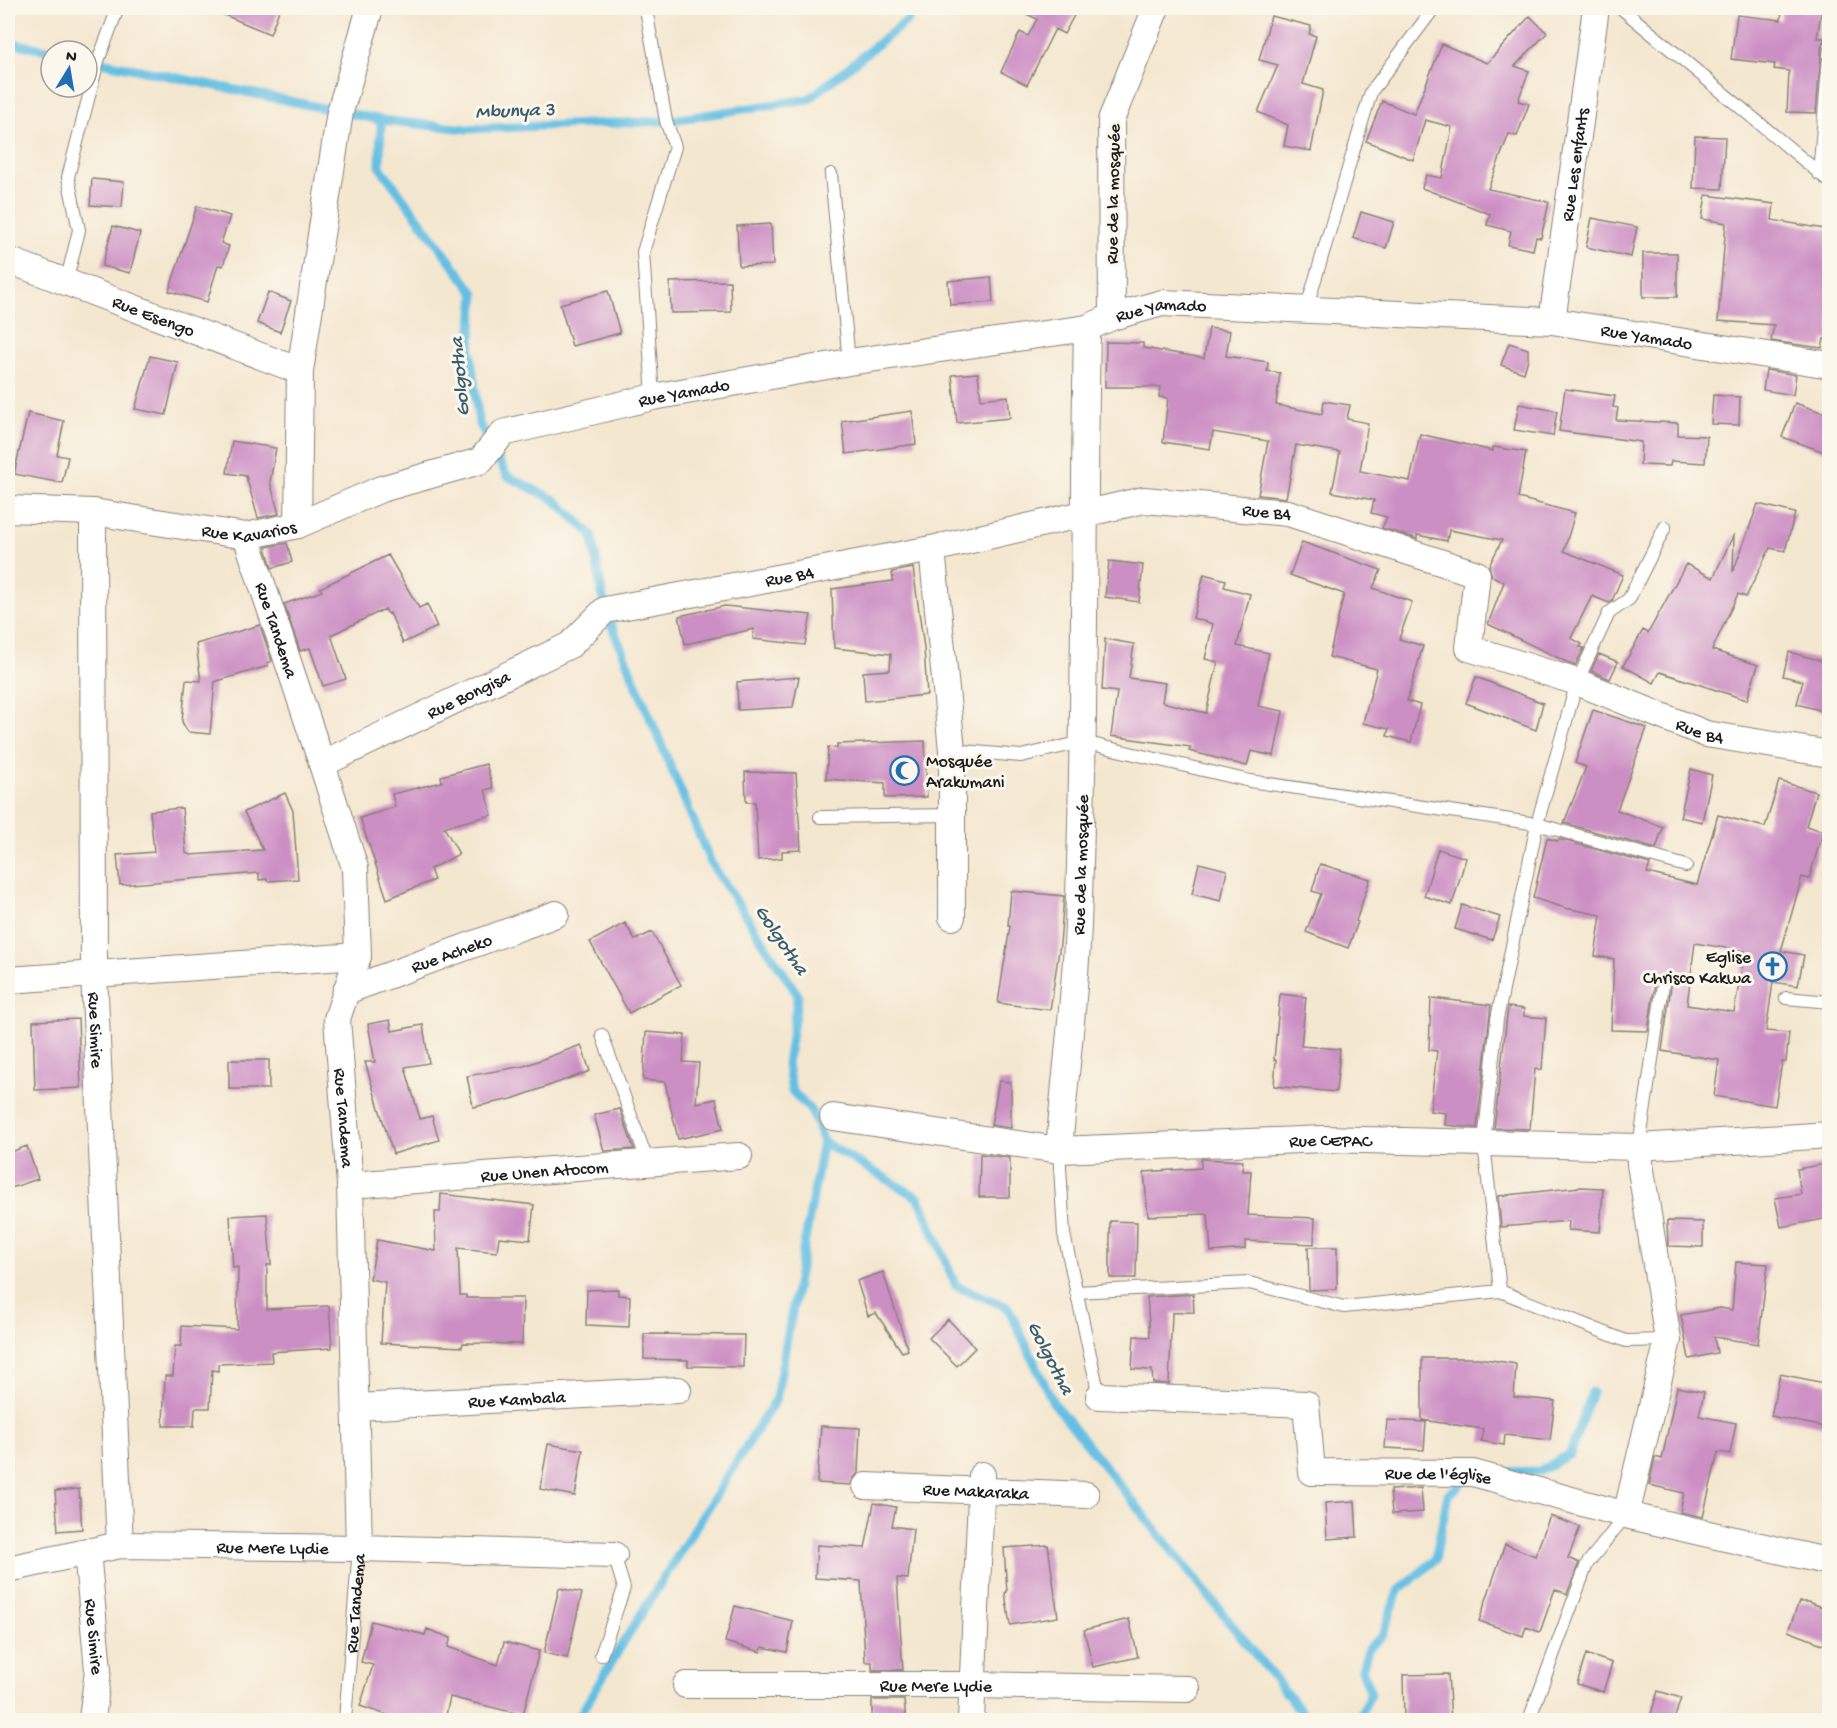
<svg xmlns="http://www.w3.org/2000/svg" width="1837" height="1728" font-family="'Gochi Hand',sans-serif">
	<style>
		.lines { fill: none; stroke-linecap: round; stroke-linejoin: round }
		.stream { stroke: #65bfe3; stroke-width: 9 }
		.building { fill: #cc8fc4; fill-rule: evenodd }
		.lane-casing { stroke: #888276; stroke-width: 14 }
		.street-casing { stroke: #888276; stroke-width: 28 }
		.lane { stroke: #fff; stroke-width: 12 }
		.street { stroke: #fff; stroke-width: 26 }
		.labels { text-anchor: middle; stroke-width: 6; stroke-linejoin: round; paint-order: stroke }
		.street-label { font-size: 18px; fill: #1c1c1c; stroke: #fbf7ec }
		.poi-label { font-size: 18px; fill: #1c1c1c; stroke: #fbf7ec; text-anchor: start }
		.water-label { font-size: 20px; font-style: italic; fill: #395d6c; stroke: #fbf7ec }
	</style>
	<rect width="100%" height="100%" fill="#fbf7ec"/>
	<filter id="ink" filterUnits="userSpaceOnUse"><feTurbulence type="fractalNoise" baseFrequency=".0167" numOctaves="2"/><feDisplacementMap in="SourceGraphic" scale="12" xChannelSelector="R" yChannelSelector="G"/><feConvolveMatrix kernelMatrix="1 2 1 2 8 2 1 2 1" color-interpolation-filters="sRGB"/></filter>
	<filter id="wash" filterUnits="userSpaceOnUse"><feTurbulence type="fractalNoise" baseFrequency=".008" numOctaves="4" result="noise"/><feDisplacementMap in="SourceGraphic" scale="24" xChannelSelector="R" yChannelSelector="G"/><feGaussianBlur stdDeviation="1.35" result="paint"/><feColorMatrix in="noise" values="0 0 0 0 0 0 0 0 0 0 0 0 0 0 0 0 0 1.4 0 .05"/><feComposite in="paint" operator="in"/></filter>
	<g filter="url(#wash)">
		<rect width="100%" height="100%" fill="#f4e7d0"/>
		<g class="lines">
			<!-- stream -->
			<path class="stream" d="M8 42 51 51
				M87 59 381 120 467 129 666 121 809 99 909 19 912 8
				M381 120 380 167 475 294 470 349 479 423 507 476 555 500 592 535 605 610 711 863 798 995 787 1064 792 1091 812 1112 823 1142 919 1198 956 1286 1008 1307 1053 1402 1308 1720
				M1505 1472 1540 1471 1570 1454 1592 1392
				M577 1720 623 1643 776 1399 823 1142
				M1352 1720 1358 1718 1371 1694 1362 1670 1368 1649 1383 1635 1398 1591 1435 1560 1448 1495 1467 1478"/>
		</g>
		<g id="blocks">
			<!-- building -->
			<path class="building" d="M208 8H280L270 34Z
				M1015 8H1078L1064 34 1055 29 1027 85 1001 72 1020 32 1028 36 1037 19Z
				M1782 8 1821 12 1817 38H1826L1822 44 1816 113 1787 112 1789 71 1774 69 1775 64 1731 59 1737 15 1781 20Z
				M1271 16 1311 26 1309 34 1316 36 1303 84 1323 90 1311 151 1284 146 1288 125 1258 112 1278 65 1259 60Z
				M1530 16 1547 33 1515 66 1529 71 1518 101 1529 104 1517 136 1509 134 1488 189 1549 202 1541 238 1536 237 1533 250 1508 245 1511 231 1487 225 1490 214 1422 188 1426 175 1442 178 1452 127 1425 120 1413 160 1366 141 1382 101 1414 114 1442 44 1487 63Z
				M1695 136 1725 137 1722 189 1693 188Z
				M92 179 124 182 122 207 90 205Z
				M1706 195 1774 204 1772 220 1830 230V341L1824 339 1822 348 1771 341 1774 325 1718 321 1726 223 1702 219Z
				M197 206 230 216 221 243 229 246 223 266 218 265 207 302 169 291Z
				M1361 212 1394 222 1386 248 1353 238Z
				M1592 218 1637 227 1631 257 1586 247Z
				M771 224 773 265 739 266 737 226Z
				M113 226 140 233 130 273 102 266Z
				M1643 253H1677V297H1643Z
				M991 277 993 302 950 305 948 281Z
				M730 281 731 312 671 313 670 282Z
				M608 291 620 333 572 346 560 304Z
				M268 292 291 301 280 332 257 323Z
				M1209 328 1230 331 1226 356 1268 362 1267 371 1280 373 1276 405 1322 414 1324 401 1350 405 1347 419 1368 423 1360 471 1410 481 1420 434 1493 451V447L1526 452 1518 498 1575 513 1564 551 1623 575 1612 601 1609 603 1592 596 1571 638 1582 644 1580 647 1584 648 1575 666 1488 624 1504 582 1492 576 1489 566 1502 540 1449 530 1447 541 1417 535V539L1382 528 1387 517 1371 513 1374 500 1332 492 1340 452 1296 445 1286 498 1258 495 1268 441 1213 432 1210 449 1163 442 1168 398 1159 397 1160 387H1105L1106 342 1143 343V348L1204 358Z
				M1509 343 1528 349V359L1524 373 1501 365Z
				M150 356 178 362 166 415 135 409Z
				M1766 370 1796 375 1793 395 1763 390Z
				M978 373 981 399 1008 396 1010 418 957 423 952 375Z
				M1565 389 1615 396 1613 407 1618 408 1616 420 1678 423V435L1707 436 1705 463 1671 461 1670 466 1640 465 1641 442 1559 431Z
				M1713 395 1740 397 1739 425 1711 424Z
				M1795 403 1830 415V454L1782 437Z
				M1519 404 1557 411 1553 436 1514 430Z
				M912 411 916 444 846 454 842 421Z
				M28 413 64 421 57 455 68 457 62 483 14 474Z
				M232 441 276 448 270 482 279 514 258 518 246 476 227 473Z
				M1758 504 1795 513 1785 551 1770 548 1746 597 1738 594 1712 650 1758 665 1747 700 1660 672 1654 683 1623 666 1643 630 1648 633 1686 564 1713 578 1734 534 1733 572Z
				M1302 542 1381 570 1373 588 1412 602 1399 639 1423 646 1407 701 1420 705 1411 742 1387 736 1389 729 1363 723 1377 669 1329 657 1344 594 1290 575Z
				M287 543 292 562 272 568 266 547Z
				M388 555 419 608 427 604 437 627 403 643 390 613 388 614 385 609 331 635 346 679 323 686 310 648 300 651 284 604 322 591 320 588Z
				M1109 561 1143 565 1139 602 1105 597Z
				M913 568 924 648 927 695 865 701 863 672 890 670 891 654 834 648 832 589 893 581 892 572Z
				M1204 574 1226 580 1224 587 1250 594 1237 646 1269 653 1258 706 1283 711 1274 756 1251 751 1247 766 1189 751 1191 747 1111 736 1117 692 1102 690 1105 639 1134 644 1129 678 1165 683 1162 702 1206 713 1218 662 1205 659 1213 624 1193 618Z
				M725 606 811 615 805 645 753 639 754 629 685 644 679 616Z
				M260 625 272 661 267 663 268 666 214 682H215L210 734 188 732 182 722 186 680 201 681 196 644Z
				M1789 652 1830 663V713L1797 704 1803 681 1783 676Z
				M1599 654 1618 662 1610 679 1591 671Z
				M799 677 793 707 738 710 737 682Z
				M1476 677 1543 703 1536 730 1466 703Z
				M1593 710 1647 728 1617 810 1663 827 1656 849 1564 823 1586 767 1575 763Z
				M925 741 927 797 885 798V783L826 779 828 747 837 748V744Z
				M486 764 493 788 485 790 492 815 444 827 459 854 430 869 434 880 387 899 360 818 395 807 392 794 442 782 441 776Z
				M1691 769 1712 775 1702 822 1680 817Z
				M745 772 796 773 801 850 782 851V858L758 860 755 802H746Z
				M1779 781 1816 792 1806 826 1823 831 1809 879 1802 877 1781 951 1804 955 1798 986 1773 982 1766 1031 1789 1033 1786 1062H1782L1775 1106 1714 1096 1719 1060 1662 1051 1671 986 1668 978H1659L1655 983 1648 1031 1611 1030 1614 959 1595 956 1601 915 1565 908 1533 898 1547 838 1558 841 1559 839 1650 864 1647 873 1697 885 1718 815 1765 827ZM1695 943 1745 951 1734 1012 1687 1005Z
				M285 793 293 811 298 879 267 881V879L259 880V873L120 885 117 855 154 852 150 811 182 808 186 853 190 855 263 850 244 812Z
				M1438 849 1466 858 1452 905 1424 896Z
				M1199 863 1227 870 1221 901 1192 894Z
				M1320 864 1370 879 1356 921 1358 922 1348 948 1306 932 1321 894 1312 891Z
				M1011 891 1064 896 1060 944 1050 1010 998 1003 1010 926H1008Z
				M1462 905 1500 917 1492 940 1455 929Z
				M625 923 635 940 652 932 681 985 629 1013 590 942Z
				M1280 994 1306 997 1301 1046 1340 1049 1336 1092 1274 1086 1276 1060H1274Z
				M1431 998 1491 1005 1477 1128 1445 1125 1446 1113 1430 1111 1437 1051 1429 1050Z
				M1508 1007 1524 1009V1016L1546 1018 1542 1070 1535 1069 1530 1129 1494 1128Z
				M78 1019 81 1088 35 1090 33 1021Z
				M390 1020 392 1031 423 1025 429 1063 405 1067 420 1119 432 1116 439 1140 393 1154 365 1062H375L368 1024Z
				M646 1032 685 1035 683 1062 699 1063 696 1103 716 1099 723 1129 678 1139 665 1082 643 1080Z
				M581 1045 590 1071 512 1099 473 1107 467 1076 524 1066Z
				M229 1060H269V1089H229Z
				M999 1081 1011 1082V1128L991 1125Z
				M620 1109 634 1149 604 1151 594 1115Z
				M27 1146 38 1179 8 1189V1153Z
				M980 1154 1010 1158V1197H979Z
				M1201 1159 1243 1161 1242 1171H1251L1248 1215 1315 1218 1314 1244 1245 1241V1249L1211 1252 1208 1214 1148 1216 1144 1172 1201 1168Z
				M1830 1163V1218L1781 1227 1775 1198 1801 1194 1797 1169Z
				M1580 1187 1603 1188 1600 1232 1568 1230 1569 1221 1501 1227 1498 1196Z
				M441 1194 534 1205 530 1240 499 1237 497 1252 458 1248 460 1295H466V1298H523L522 1344 463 1343 462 1347 381 1343 385 1282 370 1279 377 1240 436 1251 435 1212H440Z
				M267 1214 271 1265H267V1309L329 1306 332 1348 271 1352 272 1362 218 1364V1371L212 1370 210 1408H195L194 1426H163L165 1376H173L175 1346H181L182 1326 237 1329 238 1267 233 1268 230 1216Z
				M1110 1221 1137 1222 1136 1278H1110Z
				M1667 1221 1703 1222V1247L1668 1246Z
				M1308 1247H1337V1289L1309 1290Z
				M1736 1262 1768 1264 1758 1344 1714 1337 1717 1353 1689 1359 1681 1315 1720 1308 1732 1310Z
				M883 1272 908 1350 902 1352 876 1313 868 1316 857 1281Z
				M618 1289V1295L630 1296 629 1327 586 1325 587 1290Z
				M1193 1294 1194 1312 1172 1313 1169 1384 1153 1383 1152 1370 1132 1369 1134 1336 1150 1337 1147 1297Z
				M948 1319 975 1348 957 1366 929 1338Z
				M644 1334 744 1335 743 1367 688 1366V1360L644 1359Z
				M1422 1358H1478L1516 1364 1514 1397 1555 1401 1550 1440 1505 1435 1504 1445 1481 1441 1483 1429 1422 1420Z
				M1780 1374 1830 1384V1428L1771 1416Z
				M1677 1387 1704 1392 1699 1416 1736 1423 1730 1454 1718 1452 1703 1517 1680 1512 1684 1493 1649 1485 1655 1457 1662 1459Z
				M1387 1420 1426 1422 1424 1450 1385 1448Z
				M821 1426 860 1428 858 1473 853 1479 851 1485 817 1483Z
				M548 1444 583 1450 575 1496 540 1489Z
				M1421 1488 1423 1512 1392 1514 1390 1490Z
				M79 1489 82 1529 58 1531 55 1491Z
				M1355 1501 1357 1537 1327 1539 1325 1503Z
				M874 1503 896 1507 892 1526 913 1529 908 1579 897 1578 903 1670H872V1662H865L861 1581 815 1578 817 1545 865 1548Z
				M1550 1516 1580 1527 1568 1558 1579 1563 1567 1594 1555 1589 1540 1632 1526 1627 1523 1636 1479 1621 1505 1544 1535 1556Z
				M1048 1545 1058 1617 1010 1625 1005 1593 1007 1592 1004 1548Z
				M559 1588 582 1593 567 1658 544 1653Z
				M1799 1602H1808L1830 1610V1647L1788 1631Z
				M735 1606 793 1621 787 1652 762 1647 761 1652 725 1642Z
				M1129 1619 1138 1657 1093 1667 1084 1630Z
				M371 1621 425 1635 427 1629 451 1638 448 1647 498 1665 504 1642 539 1651 523 1715 450 1697 445 1720H402L360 1706 373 1665 361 1662Z
				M1586 1654 1612 1663 1603 1692 1577 1684Z
				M1448 1674 1451 1720H1404L1403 1675Z
				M1658 1691 1681 1698 1674 1720H1649Z
				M872 1700H904L906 1720H872Z"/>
		</g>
	</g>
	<g filter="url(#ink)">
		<use href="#blocks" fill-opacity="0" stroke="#888276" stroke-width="1.5"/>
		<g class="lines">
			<defs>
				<g id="lane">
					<path d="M648 8 647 15 666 121 675 147 643 252 653 397"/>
					<path d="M1621 8 1830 182"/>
					<path d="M831 174 849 362"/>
					<path d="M1819 174 1830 45"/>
					<path d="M66 283 79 230 68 177 98 61 118 8"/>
					<path d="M1306 310 1371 92 1434 8"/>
					<path d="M952 750 1021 756 1083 742 1250 781 1537 824 1686 866"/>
					<path d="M820 817 953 815"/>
					<path d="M1786 998 1830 1002"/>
					<path d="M602 1035 648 1163"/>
					<path d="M1639 1147 1663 985"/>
					<path d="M1059 1150 1064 1234 1099 1396"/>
					<path d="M1500 1291 1484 1143 1497 1019 1537 824 1577 682 1609 613 1629 599 1665 527"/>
					<path d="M1076 1292 1249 1283 1344 1307 1500 1291 1626 1341 1668 1340"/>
					<path d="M601 1655 624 1588 614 1555"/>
					<path id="s1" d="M345 1720 359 1548"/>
					<path d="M1529 1720 1587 1564 1626 1515"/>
				</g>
				<g id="street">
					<path id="s2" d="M8 260 300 371"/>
					<path d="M1112 317 1111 120 1156 8"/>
					<path id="s3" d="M1552 321 1596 8"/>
					<path id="s4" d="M8 509 93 512 246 536 298 525 381 489 480 461 503 433 653 397 849 362 1087 328 1112 317 1162 303 1552 321 1830 365"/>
					<path id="s5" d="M93 512 94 974 120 1545"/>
					<path d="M298 525 300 371 340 112 370 8"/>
					<path id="s6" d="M246 536 322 764 355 868 358 956 337 1019 350 1185 359 1548"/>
					<path d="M932 549 952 750V917"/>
					<path id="s7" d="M322 764 570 645 605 610 932 549 1144 500 1288 513 1477 574 1469 648 1577 682 1706 734 1830 754"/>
					<path d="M8 980 358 956"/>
					<path id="s8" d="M346 991 556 914"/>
					<path id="s9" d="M833 1117 1059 1150 1324 1139 1639 1147 1830 1135"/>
					<path id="s10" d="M1059 1150C1065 1075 1075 999 1078 924 1086 725 1083 526 1087 328"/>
					<path id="s11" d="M350 1185 739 1156"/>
					<path id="s12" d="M1099 1396 1306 1404 1312 1472 1473 1473 1626 1515 1830 1562"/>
					<path id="s13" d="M357 1407 678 1390"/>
					<path id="s14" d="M866 1486 1086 1495"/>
					<path d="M1626 1515 1668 1340 1640 1164 1639 1147"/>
					<path id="s15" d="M87 1551 98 1670 92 1720"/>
					<path id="s16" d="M8 1569 120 1545 359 1548 614 1555"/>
					<path id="s17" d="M686 1685H972L1187 1689"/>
					<path d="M971 1720 982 1475"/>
				</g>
			</defs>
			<!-- lane casing -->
			<use href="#lane" class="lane-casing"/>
			<!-- street casing -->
			<use href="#street" class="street-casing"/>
			<!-- lane -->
			<use href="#lane" class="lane"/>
			<!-- street -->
			<use href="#street" class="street"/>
		</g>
	</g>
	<!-- icons -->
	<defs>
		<symbol id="mosque-ring" viewBox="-11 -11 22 22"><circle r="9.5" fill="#fbf7ec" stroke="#1f6fb2" stroke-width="1.5"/><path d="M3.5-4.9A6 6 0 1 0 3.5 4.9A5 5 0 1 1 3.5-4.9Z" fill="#1f6fb2"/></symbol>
		<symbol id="church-ring" viewBox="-11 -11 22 22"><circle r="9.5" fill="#fbf7ec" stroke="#1f6fb2" stroke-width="1.5"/><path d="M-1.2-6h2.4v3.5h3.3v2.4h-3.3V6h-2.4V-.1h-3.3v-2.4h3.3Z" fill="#1f6fb2"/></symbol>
	</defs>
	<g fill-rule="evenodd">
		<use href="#mosque-ring" x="888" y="754" width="33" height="33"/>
		<use href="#church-ring" x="1756" y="950" width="33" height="33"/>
	</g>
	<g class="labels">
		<!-- street labels -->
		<g class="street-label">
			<text dy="6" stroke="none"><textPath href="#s3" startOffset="158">Rue Les enfants</textPath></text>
			<text transform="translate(1112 194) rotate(-89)" y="6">Rue de la mosquée</text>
			<text dy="6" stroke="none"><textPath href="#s4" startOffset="1194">Rue Yamado</textPath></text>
			<text dy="6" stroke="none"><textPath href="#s2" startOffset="156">Rue Esengo</textPath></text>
			<text dy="6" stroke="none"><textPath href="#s4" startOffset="1682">Rue Yamado</textPath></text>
			<text dy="6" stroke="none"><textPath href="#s4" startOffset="708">Rue Yamado</textPath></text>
			<text dy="6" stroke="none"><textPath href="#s7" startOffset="998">Rue B4</textPath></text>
			<text dy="6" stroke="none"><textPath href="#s4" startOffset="243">Rue Kavarios</textPath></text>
			<text dy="6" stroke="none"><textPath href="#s7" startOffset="512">Rue B4</textPath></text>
			<text dy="6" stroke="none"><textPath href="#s6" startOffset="99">Rue Tandema</textPath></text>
			<text dy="6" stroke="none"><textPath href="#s7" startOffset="162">Rue Bongisa</textPath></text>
			<text dy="6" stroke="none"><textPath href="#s7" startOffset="1538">Rue B4</textPath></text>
			<text dy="6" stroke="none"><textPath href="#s10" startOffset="286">Rue de la mosquée</textPath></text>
			<text dy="6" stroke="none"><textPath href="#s8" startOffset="112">Rue Acheko</textPath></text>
			<text dy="6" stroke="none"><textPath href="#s5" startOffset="518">Rue Simire</textPath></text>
			<text dy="6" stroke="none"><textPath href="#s6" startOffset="603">Rue Tandema</textPath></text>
			<text dy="6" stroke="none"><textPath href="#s9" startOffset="500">Rue CEPAC</textPath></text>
			<text dy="6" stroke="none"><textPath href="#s11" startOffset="195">Rue Unen Atocom</textPath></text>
			<text dy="6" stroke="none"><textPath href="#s13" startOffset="160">Rue Kambala</textPath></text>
			<text dy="6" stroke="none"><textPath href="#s12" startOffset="402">Rue de l'église</textPath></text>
			<text dy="6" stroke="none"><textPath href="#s14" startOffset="110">Rue Makaraka</textPath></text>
			<text dy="6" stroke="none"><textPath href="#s16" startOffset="267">Rue Mere Lydie</textPath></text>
			<text dy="6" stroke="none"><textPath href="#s1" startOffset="117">Rue Tandema</textPath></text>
			<text dy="6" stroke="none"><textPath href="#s15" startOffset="86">Rue Simire</textPath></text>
			<text dy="6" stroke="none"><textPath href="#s17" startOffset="250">Rue Mere Lydie</textPath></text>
		</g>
		<!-- poi labels -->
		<g class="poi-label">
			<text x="926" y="766">Mosquée<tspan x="926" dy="21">Arakumani</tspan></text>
			<text x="1751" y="962" text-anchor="end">Eglise<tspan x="1751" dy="21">Chrisco Kakwa</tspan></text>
		</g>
		<!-- water labels -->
		<g class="water-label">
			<text transform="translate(515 109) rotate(-2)" y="7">Mbunya 3</text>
			<text transform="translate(458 377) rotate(-95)" y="7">Golgotha</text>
			<text transform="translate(783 939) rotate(56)" y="7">Golgotha</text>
			<text transform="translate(1052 1357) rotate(63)" y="7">Golgotha</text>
		</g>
	</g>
	<!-- margin -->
	<rect width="1837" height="1728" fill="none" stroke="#fbf7ec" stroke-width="30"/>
	<!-- north arrow -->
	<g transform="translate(69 69) rotate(11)"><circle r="28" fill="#fbf7ec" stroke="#a29f99" stroke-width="1.5"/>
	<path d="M0-4.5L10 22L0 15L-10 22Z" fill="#1f6fb2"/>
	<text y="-9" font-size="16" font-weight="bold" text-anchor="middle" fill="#1c1c1c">N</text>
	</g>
</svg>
